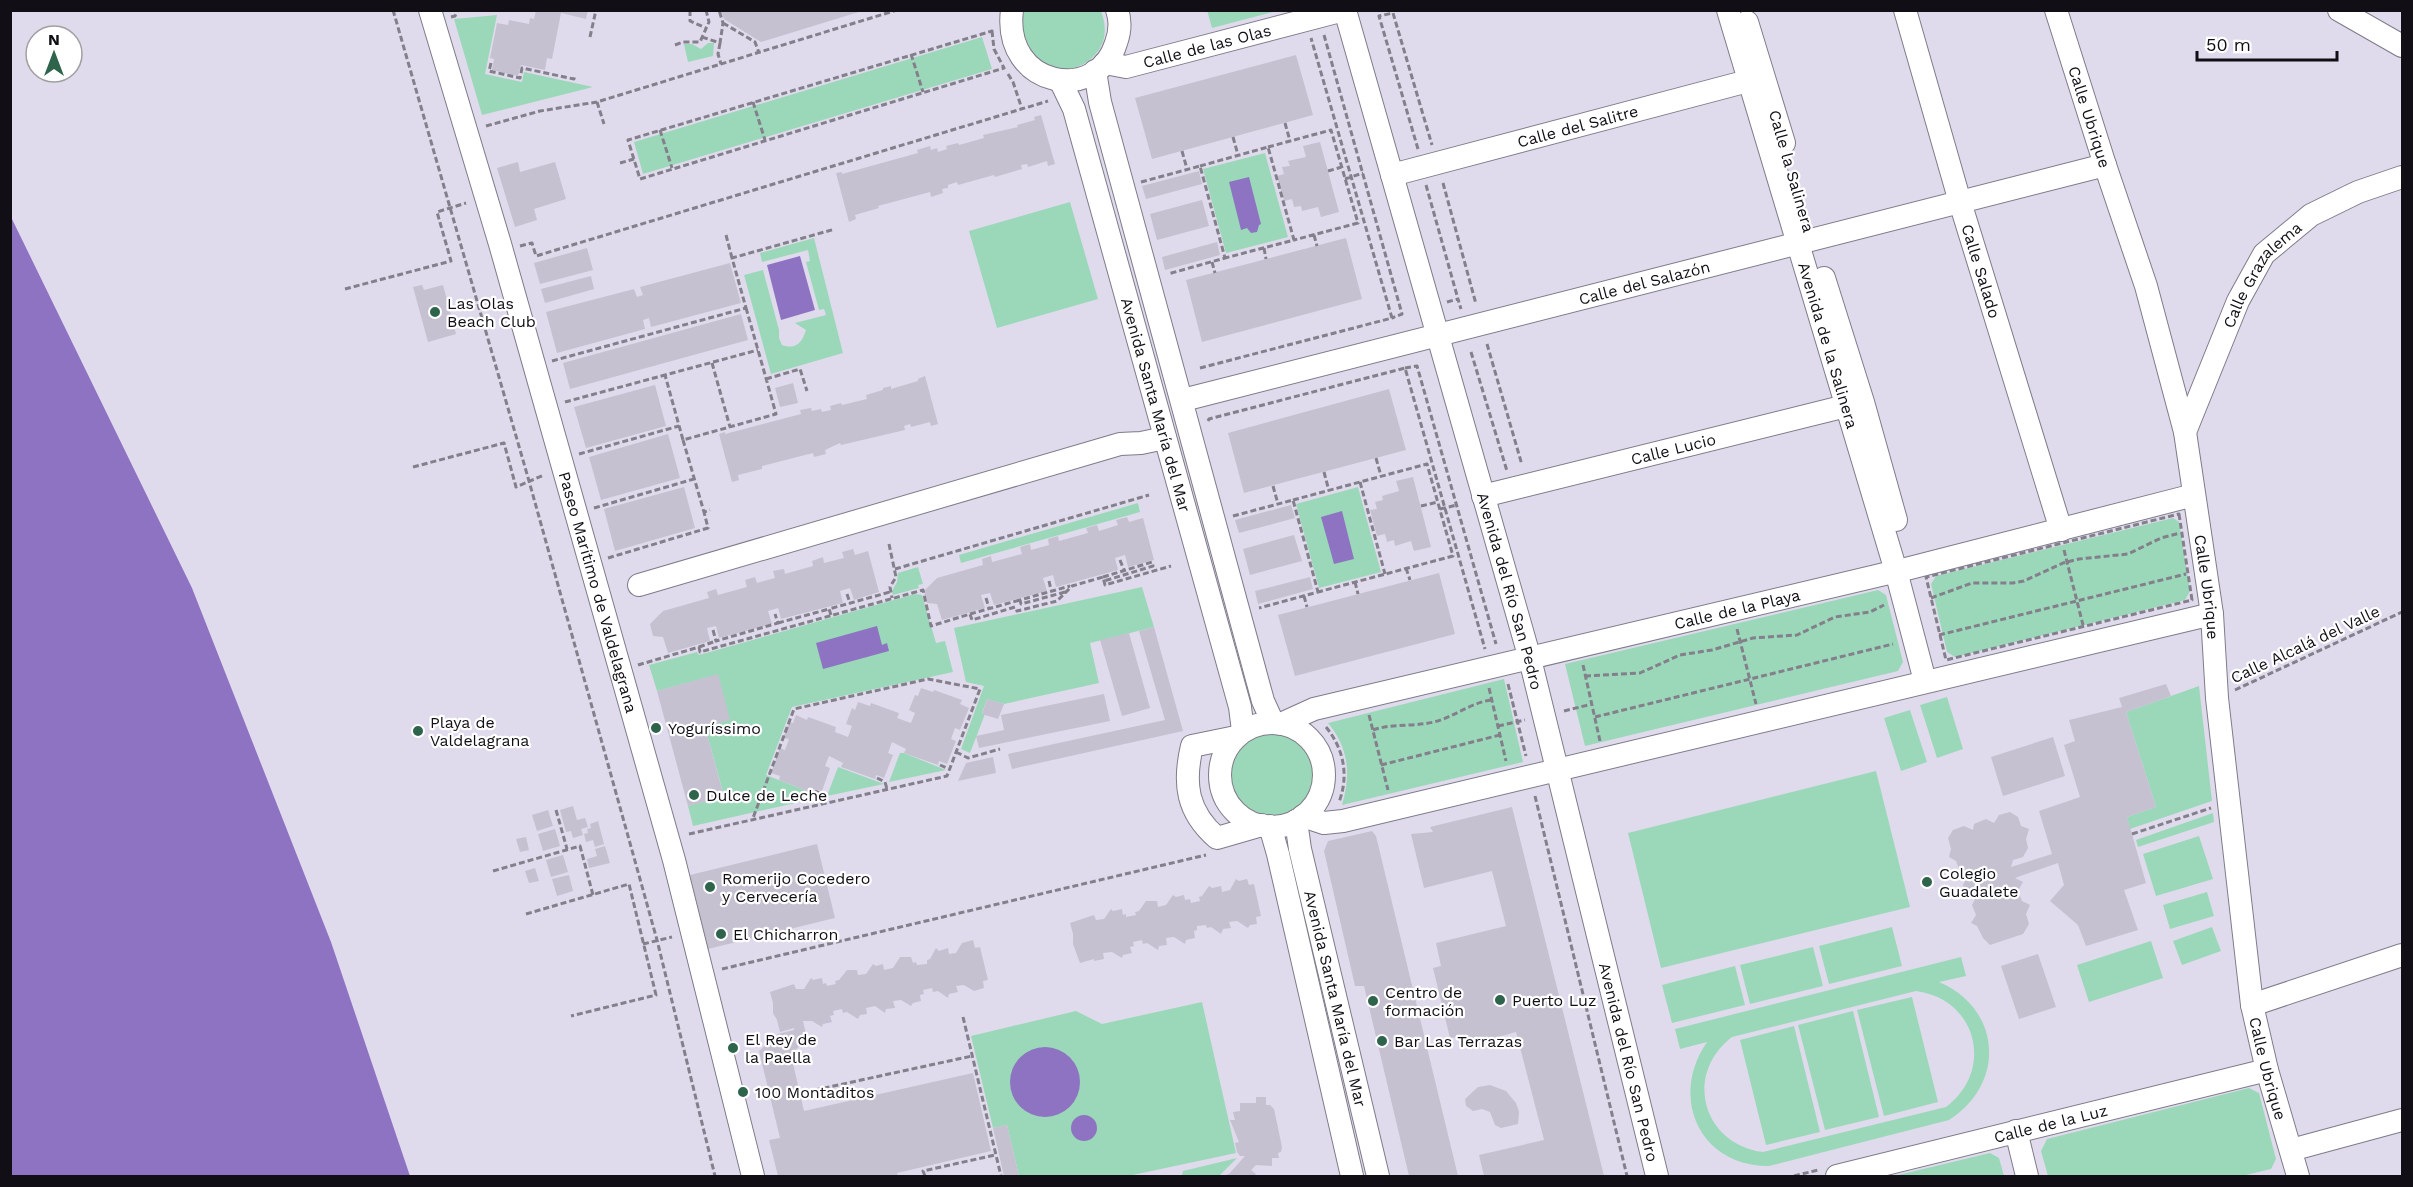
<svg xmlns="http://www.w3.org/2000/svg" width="2413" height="1187" font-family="'Work Sans',sans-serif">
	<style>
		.green { fill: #9bd8b9; fill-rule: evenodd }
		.water { fill: #8e73c3 }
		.building { fill: #c5c1d1 }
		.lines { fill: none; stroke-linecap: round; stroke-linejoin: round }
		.minor-casing { stroke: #7f7b89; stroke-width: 24 }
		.path { stroke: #837f8b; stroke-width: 3; stroke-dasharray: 6 3; stroke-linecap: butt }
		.minor { stroke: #fff; stroke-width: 22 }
		.poi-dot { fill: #2d644b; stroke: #fff; stroke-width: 2 }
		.labels { text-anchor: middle; stroke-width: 4.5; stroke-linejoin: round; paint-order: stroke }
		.street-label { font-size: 16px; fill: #110f15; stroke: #fff }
		.poi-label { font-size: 16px; fill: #110f15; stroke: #fff; text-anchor: start }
	</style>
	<rect width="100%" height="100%" fill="#e0dbec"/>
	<!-- green -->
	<path class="green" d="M1025 10 1101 11C1104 19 1106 28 1104 38 1097 65 1065 78 1042 62 1038 59 1030 55 1028 51 1026 47 1025 41 1024 37 1021 27 1021 20 1025 10Z
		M1207 10H1277V11L1212 28Z
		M497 15 485 74 522 82 524 72 593 87 482 115 454 19Z
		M982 37 992 69 643 174 634 142Z
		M708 43H714L713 56 688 62 684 44H692L701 49Z
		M1265 153 1288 237 1226 253 1203 169Z
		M1070 202 1098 299 997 328 969 231Z
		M814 238 843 353 771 374 744 275 763 270 779 330V338L782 345C797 350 802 342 806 330L795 323 826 315 824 309 819 310 806 262 810 261 808 250 762 262 760 253Z
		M1358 487 1381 572 1319 588 1296 504Z
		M1138 503 1140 512 961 563 959 555Z
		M2173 518 2179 522 2190 591 2185 600 1955 657 1947 652 1931 584 1936 576Z
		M918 567 923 584 918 585 919 588 893 595 892 591 897 582 898 573Z
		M1142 587 1154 627 1090 643 1099 683 1004 704 987 699 982 713 985 714 970 753 961 749 984 686 966 682 954 628Z
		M1878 590 1886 595 1903 662 1898 671 1585 746 1565 664Z
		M915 594 922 595 936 643 945 641 953 672 792 707 766 775 822 797 693 826 688 806 724 796 705 727 717 675 657 691 649 665 697 652 699 655Z
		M1504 679 1523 762 1342 805C1351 775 1349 748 1328 723Z
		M2199 686 2212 801 2130 829 2127 817 2156 807 2126 712Z
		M1947 697 1963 749 1937 758 1920 705Z
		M1910 710 1927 762 1901 771 1884 718Z
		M1230 776a42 42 0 1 1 84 0a42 42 0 1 1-84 0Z
		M900 753H904L946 770 889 782Z
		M838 767 884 784 827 796Z
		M1876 771 1910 907 1661 968 1628 833Z
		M2213 813 2214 822 2138 847 2136 840Z
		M2199 836 2213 879 2156 896 2143 854Z
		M2207 892 2214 916 2170 929 2163 905Z
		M1892 927 1902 966 1829 984 1819 946Z
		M2212 927 2221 951 2182 965 2173 941Z
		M2151 941 2163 978 2089 1002 2077 965Z
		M1813 947 1823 986 1750 1004 1740 965Z
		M1961 957 1966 976 1939 982C2002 1009 2006 1084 1949 1120L1769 1166C1699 1166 1669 1097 1707 1042L1680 1049 1675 1029ZM1916 991C1977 999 1995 1070 1946 1107L1763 1152C1703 1144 1683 1075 1732 1037Z
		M1735 966 1745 1005 1672 1023 1662 985Z
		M1912 997 1938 1102 1884 1116 1857 1010Z
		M1202 1002 1236 1153 1128 1176H1019L1007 1125 993 1128 971 1036 1076 1011 1102 1024Z
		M1853 1011 1879 1117 1825 1130 1798 1025Z
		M1794 1026 1820 1132 1766 1145 1740 1040Z
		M2249 1088 2259 1093 2276 1159 2271 1169 2242 1176H2048L2041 1151 2047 1139Z
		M1990 1153 1999 1158 2004 1176H1894Z
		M1237 1158 1219 1176 1182 1175 1183 1171Z"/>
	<!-- water -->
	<path class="water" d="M1249 177 1261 224 1259 225 1257 232 1251 233 1247 228 1241 230 1229 182Z
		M11 217 192 588 331 942 410 1176H11Z
		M800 256 815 310 781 320 767 265Z
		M1342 511 1354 559 1334 564 1321 517Z
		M877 626 882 645 887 643 889 651 823 669 816 643Z
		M1010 1082a35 35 0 1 1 70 0a35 35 0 1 1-70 0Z
		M1071 1128a13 13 0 1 1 26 0a13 13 0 1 1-26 0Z"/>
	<!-- building -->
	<path class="building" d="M536 10H588L586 19 561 13 552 59 547 58 545 70 521 65 518 76 492 70 494 59 490 58 497 23 508 25 509 20 529 24 530 18 534 19Z
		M721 10H862V11L761 42 724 19Z
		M1296 55 1313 115 1152 159 1135 98Z
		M1041 115 1055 164 1048 166 1047 161 1028 167 1027 164 1021 165 1022 169 995 177 994 175 958 185 957 182 948 185V188L942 189 943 193 931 197 930 192 878 206 879 208 855 215 856 219 849 222 836 173 842 172V174L918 153 917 150 930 146 931 150 937 148 938 152 947 149 946 146 958 143 959 145 984 138 983 135 1018 127 1017 125 1035 120 1034 117Z
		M1320 142 1339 212 1321 217 1318 207 1302 211 1301 206 1294 207 1292 199 1284 201 1277 176 1284 174 1282 167 1290 166 1288 161 1306 157 1303 146Z
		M518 162 520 172 555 162 566 199 534 209 537 220 515 227 497 168Z
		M1199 171 1202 184 1146 199 1142 186Z
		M1202 200 1209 226 1157 240 1150 214Z
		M1346 238 1362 299 1202 342 1186 280Z
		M1217 242 1220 255 1165 270 1162 257Z
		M587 248 593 270 540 284 534 263Z
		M730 263 741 303 651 327 649 318 643 320 645 329 557 353 546 312 634 289 637 297 643 295 640 287Z
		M591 276 594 289 545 303 541 289Z
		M422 285 424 290 443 285 456 334 428 342 413 287Z
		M741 314 748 340 570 389 563 363Z
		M925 376 938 424 931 426 930 422 911 427 910 424 904 426 905 430 841 445 840 443 825 450 826 454 814 457 813 453 762 466V469L738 475 739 480 732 482 719 434 725 432V434L801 414 800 410 811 408 812 411 821 409 822 412 831 410 830 406 841 403 842 405 867 399 866 395 883 390V388L891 386V389L918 381V379Z
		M793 383 798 403 780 407 775 388Z
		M655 385 666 426 586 448 574 407Z
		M1389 389 1406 450 1244 493 1228 433Z
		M668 434 680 478 601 500 589 457Z
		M1413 477 1431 547 1414 551 1411 541 1395 546 1394 540 1387 542 1385 534 1377 536 1370 510 1377 509 1375 502 1383 500 1382 496 1399 491 1396 481Z
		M684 487 695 528 615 551 604 509Z
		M1291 505 1295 518 1239 533 1235 520Z
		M1127 517 1129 522 1143 518 1154 560 1128 567 1125 555 1115 558 1118 570 1056 587 1053 575 1043 578 1047 591 994 605 990 593 981 595 985 608 942 620 937 604 927 603 924 591 937 578 983 565 982 559 991 556 992 562 1022 554 1020 547 1030 544 1031 550 1049 545 1048 539 1058 536 1059 541 1088 533 1086 528 1097 525 1099 531 1118 525 1116 520Z
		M1294 535 1302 561 1250 575 1243 549Z
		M853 549 855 555 868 551 879 592 854 600 850 588 840 591 843 603 781 619 778 608 768 611 772 624 719 638 716 626 707 628 710 641 668 653 663 637 653 636 650 624 663 611 709 598 707 592 716 589 718 595 747 587 745 580 755 577 757 583 775 578 773 571 784 569 785 574 813 566 812 561 823 557 824 563 844 558 842 552Z
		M1439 573 1455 634 1295 676 1278 615Z
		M1310 577 1313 589 1258 604 1255 591Z
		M1154 627 1183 731 1012 769 1008 754 1165 720 1139 631Z
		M1129 633 1150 708 1122 716 1100 640Z
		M718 674 730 720 705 727 724 797 688 806 657 691Z
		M2166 684 2171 696 2126 712 2156 807 2127 817 2146 883 2124 890 2138 930 2086 946 2078 925 2050 901 2064 885 2058 863 2015 878 2023 882 2018 891 2022 901 2030 905 2026 914 2029 924 2023 934 1990 945 1983 938 1977 926 1971 923 1976 915 1972 905 1976 897 1965 893 1963 885 1968 875 1959 869 1956 861 1949 857 1951 849 1948 838 1953 830 1964 826 1973 830 1974 824 1986 819 1994 823 1999 815 2010 812 2018 817 2021 826 2029 829 2026 839 2028 848 2023 857 2013 860 2011 867 2052 854 2039 811 2080 797 2064 745 2075 741 2069 720 2122 707 2119 698Z
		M921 688 933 692 934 690 962 700 960 704 969 708 960 730 955 728 951 739 956 741 947 764 939 761 938 765 904 753 906 749 892 742 888 753 893 755 884 778 876 775 875 779 841 767 843 763 829 756 825 766 830 768 822 791 813 789 812 793 779 780 780 776 771 773 780 748 785 750 789 739 783 738 789 722 793 723 796 715 807 720 808 717 836 727 835 732 848 737 852 726 846 724 852 708 855 710 858 702 870 706 871 703 899 713 897 718 911 723 915 713 909 710 915 695 918 696Z
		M1104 694 1110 721 979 748 976 736 1004 730 1001 715Z
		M987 699 1004 704 998 719 982 714Z
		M2053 737 2065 776 2003 796 1991 757Z
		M993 757 996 773 958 781 966 763Z
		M573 806 577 820 585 818 588 827 581 829 583 835 573 838 571 831 566 832 560 810Z
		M1512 807 1604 1176H1484L1479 1155 1544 1140 1516 1032 1463 1047 1460 1037 1450 1038 1433 968 1441 966 1436 943 1506 926 1492 871 1424 888 1411 834 1433 832 1430 827Z
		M548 810 553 826 537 831 532 815Z
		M598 821 604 844 595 847 593 840 586 842 584 834 588 833 587 829 591 828 590 824Z
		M555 829 560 846 543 851 538 834Z
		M1372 831 1376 836 1458 1176H1409L1364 986H1355L1324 851 1328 841Z
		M526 837 529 850 520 852 516 839Z
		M817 844 835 918 708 949 690 875Z
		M605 846 610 863 589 868 587 859 597 856 595 849Z
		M563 855 568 872 551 877 546 860Z
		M535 868 539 881 529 883 525 871Z
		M569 875 573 891 557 896 552 879Z
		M1236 879 1239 881 1247 879 1249 885 1254 884 1261 916 1256 917 1257 924 1250 925 1248 928 1237 921 1229 922 1231 928 1223 929 1221 934 1211 927 1207 928 1206 925 1197 926V930L1194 931 1195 938 1186 940 1185 944 1174 937 1166 938 1167 945 1159 946 1158 950 1147 943 1143 944 1142 940 1133 942 1134 946 1130 947 1132 953 1123 955 1122 958 1112 952 1103 953 1104 959 1094 961V959L1080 963 1073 944V934L1070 923 1094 915 1096 920 1104 919 1111 909 1113 911 1122 909 1123 915 1126 914V917L1136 915 1135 912 1139 911 1146 901H1157L1158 907 1166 905 1173 895 1176 897 1184 895 1185 900 1190 899 1191 903 1200 901 1199 897 1202 896 1209 886 1212 888 1221 886 1222 892 1230 890Z
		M973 940 975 948 980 947 988 980 983 981 984 988 974 991 964 985 956 986 958 992 949 994 948 998 938 991 933 992 932 988 923 990 924 994 920 995 921 1001 913 1003 911 1006 901 1000 893 1001 895 1008 886 1009 885 1013 875 1006 866 1008 867 1014 860 1015 858 1019 847 1012 843 1013 842 1009 833 1011 834 1015 830 1016 832 1022 823 1024 822 1027 812 1021H803L807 1038 791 1055 804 1111 973 1073 991 1151 897 1173 898 1176H778L769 1140 780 1138 759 1051 778 1034 794 1030V1028L780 1032 777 1020 773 1013V1003L770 992 794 984 796 989H804L811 978 813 980 822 978 823 984 826 983 827 986 836 984 835 981 839 980 847 970H857L858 975 866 974 873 964 876 966 883 964 884 970 893 968 900 957H911L913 963 916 962 917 965 927 964V960L930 959 936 948 939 951 948 948 949 954 956 953 962 943Z
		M2038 954 2056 1007 2019 1019 2001 966Z
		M1490 1085 1506 1091 1516 1103 1519 1112 1518 1124 1501 1128 1495 1125 1490 1112 1482 1109 1473 1111 1466 1106 1465 1099 1478 1087Z
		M1256 1097H1266V1105H1270L1274 1109 1282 1147 1281 1152 1278 1153 1279 1158H1272V1166L1256 1165 1251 1170 1256 1174 1254 1176H1223L1229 1174 1245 1156H1240L1237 1152 1235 1143 1239 1142 1230 1120H1235L1233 1112 1240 1111V1103H1256Z
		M1007 1125 1019 1176H1004L993 1128Z"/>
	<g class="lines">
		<defs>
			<g id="minor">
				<path id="s1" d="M430 10 500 244 674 860 753 1176"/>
				<path d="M1012 10C1002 88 1098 104 1116 43 1120 32 1121 21 1117 10"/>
				<path id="s2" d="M1345 10 1530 659 1657 1176"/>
				<path id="s3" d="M1728 10 1896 571 1925 681"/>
				<path id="s4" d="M1905 10 1960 202 2061 530"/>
				<path id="s5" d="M2056 10 2105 165 2146 286 2185 432 2212 614 2217 698 2252 1005 2267 1070 2298 1176"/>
				<path d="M2339 10 2402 46"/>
				<path d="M1747 22 1784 143"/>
				<path id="s6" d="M1105 63 1126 67 1344 10"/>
				<path d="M1095 71 1100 102 1263 701 1273 723"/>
				<path id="s7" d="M1060 80 1074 109 1240 707 1243 731"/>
				<path id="s8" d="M1392 175 1763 77"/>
				<path d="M1824 278 1863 402 1896 520"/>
				<path id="s9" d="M1183 400 2105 165"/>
				<path id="s10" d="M2185 432 2238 301 2264 254 2311 215 2358 192 2402 177"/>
				<path id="s11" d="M1483 496 1858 403"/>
				<path d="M639 585 1120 444 1141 443 1165 438"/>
				<circle cx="1272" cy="775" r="52"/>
				<path id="s12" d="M1281 724 1314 709 1910 568 2194 495"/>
				<path d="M1236 737 1192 746C1183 784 1187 812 1217 838L1262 825"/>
				<path d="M1303 816 1324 823 1343 821 2212 614"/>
				<path id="s13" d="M1296 821 1300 849 1378 1176"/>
				<path d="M1270 826 1278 854 1352 1176"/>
				<path d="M2252 1005 2402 955"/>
				<path d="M2016 1131 2027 1176"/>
				<path d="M2291 1150 2402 1120"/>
				<path id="s14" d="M1837 1176 2267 1070"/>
			</g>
		</defs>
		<!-- minor casing -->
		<use href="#minor" class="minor-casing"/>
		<!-- path -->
		<path class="path" d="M393 10 529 481 657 940 715 1176
			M690 10V21L706 28
			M451 17 455 16 458 10
			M723 23 755 42 759 53
			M992 31 994 49 1004 68 640 179 628 140Z
			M1324 35 1402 314 1392 318
			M590 37 596 10
			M702 37 720 43 723 23 719 10
			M720 43 718 54 721 64
			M675 45 683 42H700L709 22 706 10
			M911 54 923 92
			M491 63 489 71 520 78 522 68 574 79 575 75
			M1008 74 1013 82 1022 109
			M597 102 604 124
			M753 102 765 140
			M1285 123 1290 141
			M486 126 540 111 597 102 897 10
			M660 130 672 168
			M1233 137 1238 155
			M1268 147 1331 130 1358 223 1294 240
			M1418 149 1379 16 1393 13 1432 145
			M1182 151 1187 169
			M620 163 634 159
			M1200 166 1268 147 1294 240 1225 258
			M1328 171 1342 167
			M1345 179 1363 173
			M1141 182 1200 166 1225 258 1168 274
			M1443 183 1476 304
			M1426 185 1458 299
			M726 235 732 258
			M1314 235 1317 246
			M520 246 532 243 536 256 1048 101
			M1264 248 1266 259
			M1212 262 1215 273
			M345 289 451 261 437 212 466 203
			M1447 302 1458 299 1461 309
			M746 308C756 343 766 378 776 414L683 440 665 375 758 350
			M1487 344 1522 465
			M1471 352 1507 471
			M552 361 746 308 732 258 835 229
			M712 363 730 427
			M1200 368 1392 318 1311 38
			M1405 368 1417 366 1496 644
			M766 379 800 369 807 391
			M565 402 665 375
			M1208 421 1209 419 1405 368 1485 649
			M683 440 704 512 710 510
			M579 454 679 426
			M1376 458 1381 476
			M413 467 504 443 516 487 544 475
			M1324 472 1329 491
			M1360 482 1385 574
			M1273 486 1278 504
			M1293 500 1427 464 1453 556 1318 592
			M1421 506 1438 502
			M594 508 694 479
			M1440 509 1457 505
			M2179 514 2192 600 1946 660 1926 577Z
			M1233 516 1293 500 1318 592 1259 608
			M889 544 896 577 890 587 892 598
			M2064 550 2083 625
			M608 558 708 528 704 512
			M1120 560 1124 570
			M1406 568 1410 580
			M895 569 1149 495
			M1103 577 1152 562 1153 566 1104 581
			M1049 581 1051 590
			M1355 582 1358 594
			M1065 592 1021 604 1020 600 1070 586
			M847 594 850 603
			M1304 596 1307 607
			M986 598 989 608
			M1931 598 1972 583H2013L2024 581 2063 563 2079 559 2128 554 2161 538 2180 533
			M970 614 1020 600
			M831 615 829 609 890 592
			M778 623 829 609
			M1737 629 1756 704
			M713 630 716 641 778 623 775 614
			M1939 635 2186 574
			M699 647 716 641
			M638 665 699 647 700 652 923 590 931 626 970 614 972 620 1015 607 1017 611 1057 601 1072 586 1103 577 1105 585 1171 566
			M1583 665 1600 741
			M1585 676 1640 673 1680 655 1712 650 1753 638 1797 635 1835 617 1870 612 1884 605
			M1508 684 1526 756
			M1489 688 1506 761
			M2235 690 2402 612
			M1564 711 1592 704
			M1369 715 1388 790
			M1595 717 1893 644
			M1498 726 1525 720
			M1326 727C1344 749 1349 776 1339 802
			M1373 730C1393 723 1413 727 1434 722 1454 717 1470 703 1491 700
			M956 752 968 758 1000 749
			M940 765 949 769
			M1381 765 1500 735
			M877 778 885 782 887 789
			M815 791 824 795 825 802
			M1535 796 1627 1176
			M556 810 567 849
			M689 834 947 776 980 689 928 679 794 709 753 818
			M2132 834 2211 808
			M493 871 580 846 593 895
			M526 914 629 884 656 995 571 1016
			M643 944 672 937
			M722 969 1206 855
			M963 1017 1001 1176
			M806 1092 972 1056
			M925 1176 923 1171 995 1155
			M1794 1176 1818 1170"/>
		<!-- minor -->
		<use href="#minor" class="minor"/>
	</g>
	<!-- markers -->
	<g class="poi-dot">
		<circle cx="435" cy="312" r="6"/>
		<circle cx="656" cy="728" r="6"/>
		<circle cx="418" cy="731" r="6"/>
		<circle cx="694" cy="795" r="6"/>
		<circle cx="1927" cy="882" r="6"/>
		<circle cx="710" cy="887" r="6"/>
		<circle cx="721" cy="934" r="6"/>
		<circle cx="1500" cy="1000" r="6"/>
		<circle cx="1373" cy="1001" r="6"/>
		<circle cx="1382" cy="1041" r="6"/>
		<circle cx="733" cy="1048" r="6"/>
		<circle cx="743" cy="1092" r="6"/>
	</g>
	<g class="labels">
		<!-- street labels -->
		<g class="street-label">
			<text dy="6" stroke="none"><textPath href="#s6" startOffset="105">Calle de las Olas</textPath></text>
			<text dy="6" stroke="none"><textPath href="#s5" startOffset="112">Calle Ubrique</textPath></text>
			<text dy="6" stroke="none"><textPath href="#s8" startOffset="192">Calle del Salitre</textPath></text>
			<text transform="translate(1792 171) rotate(74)" y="6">Calle la Salinera</text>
			<text dy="6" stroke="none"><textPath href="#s4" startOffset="272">Calle Salado</textPath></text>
			<text dy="6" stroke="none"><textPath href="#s10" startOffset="177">Calle Grazalema</textPath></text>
			<text dy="6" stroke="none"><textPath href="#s9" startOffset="476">Calle del Salazón</textPath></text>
			<text dy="6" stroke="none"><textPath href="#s3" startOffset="350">Avenida de la Salinera</textPath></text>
			<text dy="6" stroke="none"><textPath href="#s7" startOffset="339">Avenida Santa María del Mar</textPath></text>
			<text dy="6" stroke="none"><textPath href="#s11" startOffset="196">Calle Lucio</textPath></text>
			<text dy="6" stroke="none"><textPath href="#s5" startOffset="598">Calle Ubrique</textPath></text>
			<text dy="6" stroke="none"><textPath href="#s2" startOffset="604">Avenida del Río San Pedro</textPath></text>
			<text dy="6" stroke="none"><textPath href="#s1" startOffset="606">Paseo Marítimo de Valdelagrana</textPath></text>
			<text dy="6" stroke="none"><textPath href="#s12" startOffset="471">Calle de la Playa</textPath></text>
			<text transform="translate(2305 644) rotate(-25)" y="6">Calle Alcalá del Valle</text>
			<text dy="6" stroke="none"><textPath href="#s13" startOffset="182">Avenida Santa María del Mar</textPath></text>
			<text dy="6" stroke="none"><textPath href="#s2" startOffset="1090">Avenida del Río San Pedro</textPath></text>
			<text dy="6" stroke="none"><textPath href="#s5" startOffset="1084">Calle Ubrique</textPath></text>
			<text dy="6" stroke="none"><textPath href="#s14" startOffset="220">Calle de la Luz</textPath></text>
		</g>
		<!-- poi labels -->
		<g class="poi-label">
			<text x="447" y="309">Las Olas<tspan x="447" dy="18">Beach Club</tspan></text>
			<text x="430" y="728">Playa de<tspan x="430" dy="18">Valdelagrana</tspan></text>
			<text x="668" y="734">Yoguríssimo</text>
			<text x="706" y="801">Dulce de Leche</text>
			<text x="1939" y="879">Colegio<tspan x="1939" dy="18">Guadalete</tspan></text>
			<text x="722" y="884">Romerijo Cocedero<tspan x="722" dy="18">y Cervecería</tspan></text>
			<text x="733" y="940">El Chicharron</text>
			<text x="1385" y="998">Centro de<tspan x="1385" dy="18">formación</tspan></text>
			<text x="1512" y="1006">Puerto Luz</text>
			<text x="745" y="1045">El Rey de<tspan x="745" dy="18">la Paella</tspan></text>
			<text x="1394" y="1047">Bar Las Terrazas</text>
			<text x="755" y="1098">100 Montaditos</text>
		</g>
	</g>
	<!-- border -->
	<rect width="2413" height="1187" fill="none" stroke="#110f15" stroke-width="24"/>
	<!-- north arrow -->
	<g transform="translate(54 54)"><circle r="28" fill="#ffffff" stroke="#a09fa1" stroke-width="1.5"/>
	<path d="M0-4.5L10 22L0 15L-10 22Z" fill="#2d644b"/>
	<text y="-9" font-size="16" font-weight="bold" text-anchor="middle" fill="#110f15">N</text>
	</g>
	<!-- scale -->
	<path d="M2197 51v9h140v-9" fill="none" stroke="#110f15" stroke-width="3"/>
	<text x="2206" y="51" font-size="18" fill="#110f15" stroke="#ffffff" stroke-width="4.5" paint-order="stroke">50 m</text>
</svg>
